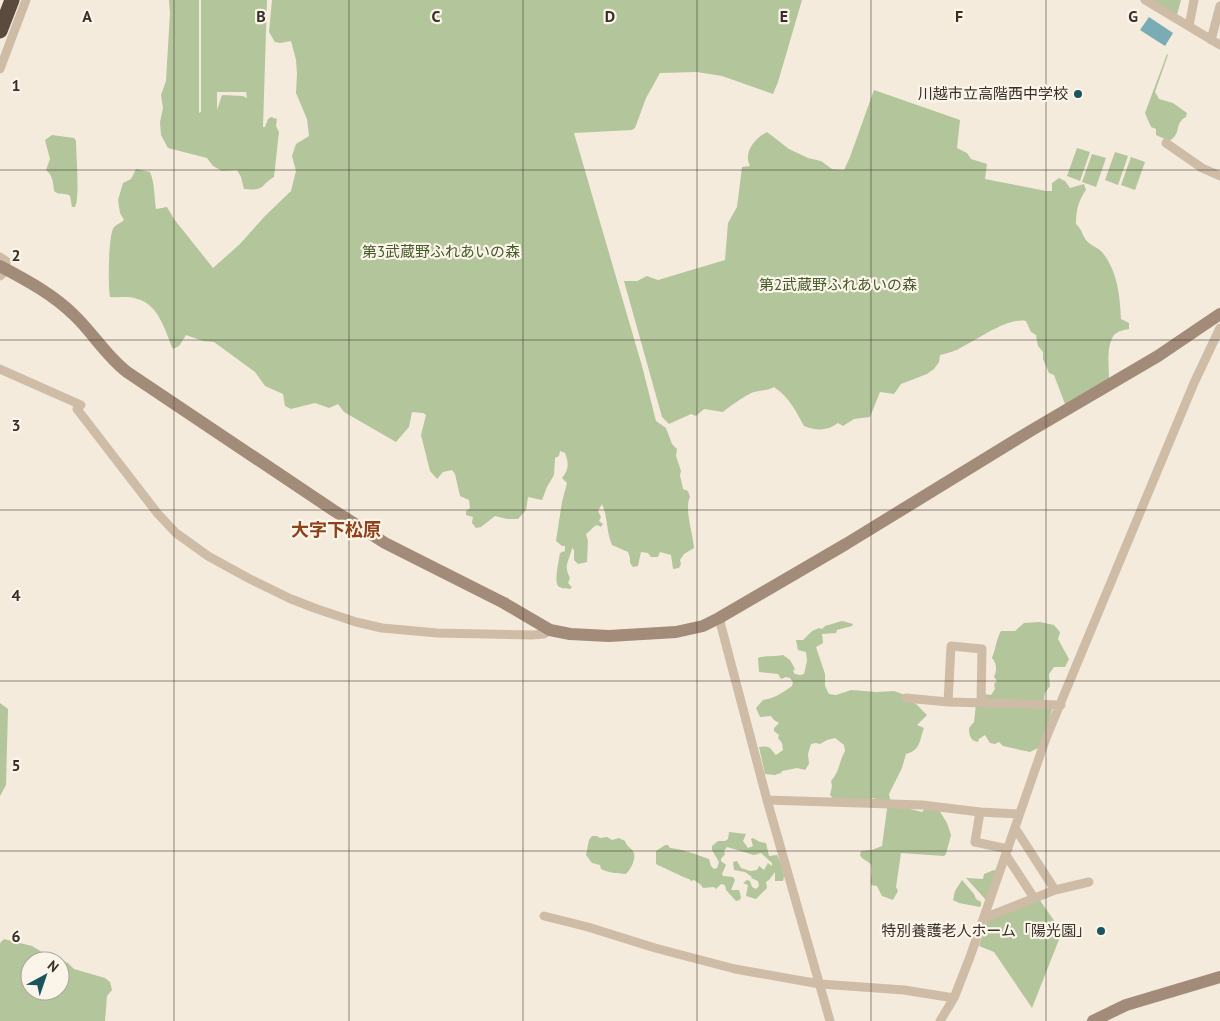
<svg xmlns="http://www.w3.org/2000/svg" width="1220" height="1021" font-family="'PT Sans','Noto Sans JP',sans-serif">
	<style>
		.green { fill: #b3c59b; fill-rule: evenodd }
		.water { fill: #79acb4 }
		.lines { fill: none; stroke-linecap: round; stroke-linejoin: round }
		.street { stroke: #cebca7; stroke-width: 9 }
		.secondary { stroke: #a28b78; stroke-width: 12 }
		.highway { stroke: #5b4a3e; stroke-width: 15 }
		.grid { fill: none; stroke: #392f28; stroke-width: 1; stroke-opacity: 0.55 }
		.poi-dot { fill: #1a545f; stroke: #fbf5e9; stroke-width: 2 }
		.labels { text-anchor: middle; stroke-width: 4.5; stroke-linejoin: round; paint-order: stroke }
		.poi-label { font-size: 15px; fill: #392f28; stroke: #fbf5e9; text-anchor: end }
		.park-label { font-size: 15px; fill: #445a2a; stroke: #fbf5e9 }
		.quarter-label { font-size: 18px; font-weight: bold; fill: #8f411a; stroke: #fbf5e9 }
		.grid-label { font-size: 16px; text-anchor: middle; font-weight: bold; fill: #392f28; stroke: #fbf5e9; stroke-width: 4.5; stroke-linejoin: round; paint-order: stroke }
	</style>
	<rect width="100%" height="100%" fill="#f4ebdc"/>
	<!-- green -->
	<path class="green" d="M169 0H199V113L201 112V0H267L263 127H265L268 119 271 117 277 119 276 126 279 132 274 177C259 186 266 191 244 189L241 177 237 170 222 171 213 166 207 158 168 148 161 135 160 122 163 108 161 95 166 81 170 13ZM217 92H246L247 98 243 96 222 95 217 110Z
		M272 0H802L778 82 773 94 722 76 697 72 660 73 646 98 635 128 632 130 574 133 642 366 656 421 666 428 672 444 677 449 676 456 681 471 680 475 683 489 688 491 690 497C684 508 693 534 694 548L684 554 680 560 681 564 679 568 673 569 671 555 660 552 658 557H651L648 553 641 552 638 566 633 567 630 563V558L628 552 612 545C606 531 608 517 602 504L598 511 601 517 599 521 603 524 601 527 597 525C592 527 590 532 586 534L588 541 587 562 578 564 574 560V550L572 548C569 562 563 565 570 578L568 583 572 587 570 589C566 588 561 589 558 586 554 582 559 559 560 553L565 551V546H562L556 541 562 502 567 483 562 478C569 470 569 463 565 453L560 451 559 456 555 458 554 475 547 487 542 500 528 497 526 510 518 519H507L495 516 481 527 476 528 472 523 473 517 466 515V511L470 508 469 500 460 496 455 474 452 470 443 472 437 479 430 471 421 435 426 415 423 413 412 412 409 427 396 442 344 412 338 404 329 408 315 403 291 409 285 406 283 394 265 386 255 372 214 342 203 341 186 335 179 346 173 349C164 329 159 303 134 298 126 296 119 298 110 297 108 287 108 234 114 227 117 224 121 223 124 220L120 213 118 200 123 183 131 179 136 169 150 172C155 184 154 196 156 209L167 207 174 219 213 268 240 244 265 216 291 191 296 171 292 156 296 144 309 136 307 119 296 93 297 74 296 60 291 41 280 43 275 42 269 32Z
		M1140 0H1181L1177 15 1151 7Z
		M1167 54 1168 55 1155 92 1159 99 1173 103 1187 113 1186 117C1173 124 1183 133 1169 141L1156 135V129L1151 127 1145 113Z
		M874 90 960 120 957 148 967 153 971 159 987 164 985 179 1046 191H1052V183L1059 178 1065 181 1070 188 1084 184 1086 190C1078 201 1076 211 1076 224 1082 229 1082 235 1086 240 1091 246 1097 247 1102 252 1117 270 1120 295 1121 319L1129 323V329C1124 330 1118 331 1114 335 1106 346 1109 366 1109 379L1065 404 1054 375 1049 373 1043 359V352L1038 346 1036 335 1031 332 1026 321C1008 317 978 339 962 347 956 351 948 353 940 355L939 362 934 369 927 374 901 384 894 394 880 392 870 417 854 419 843 426 838 423C827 431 817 431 804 426 796 411 789 397 774 387 767 391 761 390 754 392 747 394 729 407 723 412L704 409 696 416 691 414 669 424 662 417 624 281H637L647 276 658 280 725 260 728 223 737 207 742 167 750 166C743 152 755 138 767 132L789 149 808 158 821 161 832 169 844 170 850 157Z
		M52 135 74 138 76 141C76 154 80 198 75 207H72L70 196C65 192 59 196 54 191 53 182 53 176 46 170L50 159 45 140Z
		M1077 148 1090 152 1080 181 1067 176Z
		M1115 152 1128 156 1118 185 1105 180Z
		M1092 154 1106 158 1096 187 1082 182Z
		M1131 157 1145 162 1135 190 1121 185Z
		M842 621 853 624 852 626 837 630 836 633 822 634 823 643 816 647 825 674V686L829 694 836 695 851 690 877 692 894 691 908 696 927 715 917 725 924 728C919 741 921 750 906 754L902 768 889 794 890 799 897 806 922 812 927 806 939 810 947 823 951 835 946 854 944 856 901 853 896 887 898 891 893 900 882 896 877 886 871 885C870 877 873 873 871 864L862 858 860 855 861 851 872 850 882 846 887 809 884 800 879 801 874 798 840 806 830 795 832 786 831 781C840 771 839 761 845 751L844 745 835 738 827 740 820 744 816 743 811 744 808 754 809 764 805 770 797 768 782 771 781 773 775 775 765 774 759 747C770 745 770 748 776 755L783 750 782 743 778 738 779 735 774 731V728L779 723 774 720 771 716 760 717 756 708 763 700C773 699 784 692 792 686L793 682 790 678 786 677 781 679 778 674 759 672 758 658C767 655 774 657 783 655L790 660 795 669 793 671 795 674 800 675 804 674 807 661 806 652 798 650 796 640H803L812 631 819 628 822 629 825 626Z
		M1040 622 1054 625 1060 632 1058 639 1069 659 1065 667H1054L1049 674 1050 686 1045 693 1044 699 1052 709 1049 722 1038 748 1030 752 1003 746 999 742 995 744 990 743 985 735 979 739 978 742C970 741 969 734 969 728L974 722 976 704 984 694 991 695 995 689 994 684 997 681 994 677C997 670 997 664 992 658 996 648 996 640 1001 631H1015L1024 623Z
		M0 703 8 709 6 785 0 796Z
		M729 832 746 834 743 841 748 848 753 846 751 839 753 838 760 842 766 843 769 856 777 855C781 863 786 873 783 881H775V872L769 880 766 882 767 888 756 899 746 896 748 885 743 883 747 880 750 881 752 887 756 889 759 886 758 881 751 878 752 877 745 872 734 870 733 862 737 861 741 868 750 871 757 870 759 866 764 870 768 863 772 866V863L761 853 754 855 727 847 724 851 725 854 721 859V861L726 865 722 874 723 876 733 877 735 880 731 890H739L741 897 740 900 736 901 726 890 725 885 721 884 716 889 714 887 703 888 701 885 694 880 691 881 689 879C685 878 662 867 656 864V851L665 845H668L670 848C685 850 695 854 709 859L711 866 714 869 717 868 719 862 712 850V846L718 841H725L728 839Z
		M592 836H597L600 838 607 837 612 840 619 838 625 841C627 847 630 847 633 851 637 858 631 869 626 874 617 873 608 873 601 869L600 865 592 863 586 855 589 840Z
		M994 870 996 871 986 900 966 878 983 879 984 874Z
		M962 880 974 894 976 899 981 902V905L980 907 959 903 953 900 955 891Z
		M1039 899 1062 932 1032 1008 994 952 979 946 988 918Z
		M4 939 32 946 55 960 68 963 74 969 105 978 110 982 112 990 107 996 105 1021H0V943ZM30 961H60V991H30Z"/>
	<!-- water -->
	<path class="water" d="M1149 17 1173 33 1165 46 1140 30Z"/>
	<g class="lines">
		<!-- street -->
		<path class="street" d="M1145 0 1220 45
			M1189 26 1194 0
			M1211 40 1220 6
			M0 69 26 0
			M1166 143 1202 168 1220 176
			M0 257 6 261V270L0 276
			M0 369 81 405
			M77 409 158 514 176 533 208 556 248 578 291 599 317 609 356 622 382 628 437 633 532 635 544 634 550 630
			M719 618 767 800 830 1021
			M906 698 948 702 1061 705
			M948 702 951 646 982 649 981 702
			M767 800 922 805 980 812 1019 814
			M980 812 975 842 1008 849
			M1015 828 1055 890
			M1006 855 1034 898
			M544 916 588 927 655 948 735 969 820 984 904 990 954 998
			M984 918 1055 890 1089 882
			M940 1021 954 998 970 957 1046 738 1194 383 1220 328"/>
		<!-- secondary -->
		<path class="secondary" d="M0 266C26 280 53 294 74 315 93 333 106 356 127 372L333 510 385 543 504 603 550 630 570 634 609 636 676 632 703 626 719 618 846 544 1032 430 1158 356 1220 314
			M1093 1021 1126 1005 1220 977"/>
		<!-- highway -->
		<path class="highway" d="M0 31 12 0"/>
	</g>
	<!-- grid -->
	<path class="grid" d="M174 0V1021M349 0V1021M523 0V1021M697 0V1021M871 0V1021M1046 0V1021M0 170H1220M0 340H1220M0 510H1220M0 681H1220M0 851H1220"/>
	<!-- markers -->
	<g class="poi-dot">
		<circle cx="1078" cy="94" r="5"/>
		<circle cx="1101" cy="931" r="5"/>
	</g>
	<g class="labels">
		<!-- poi labels -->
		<g class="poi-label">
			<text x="1068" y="99">川越市立高階西中学校</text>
			<text x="1091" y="936">特別養護老人ホーム「陽光園」</text>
		</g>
		<!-- park labels -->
		<g class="park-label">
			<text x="441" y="257">第3武蔵野ふれあいの森</text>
			<text x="838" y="290">第2武蔵野ふれあいの森</text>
		</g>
		<!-- quarter labels -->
		<g class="quarter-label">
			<text x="336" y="536">大字下松原</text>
		</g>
	</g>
	<g class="grid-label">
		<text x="87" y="22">A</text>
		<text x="261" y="22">B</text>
		<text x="436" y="22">C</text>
		<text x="610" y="22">D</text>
		<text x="784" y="22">E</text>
		<text x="959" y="22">F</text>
		<text x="1133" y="22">G</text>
		<text x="16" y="91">1</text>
		<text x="16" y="261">2</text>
		<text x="16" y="431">3</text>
		<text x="16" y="601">4</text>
		<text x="16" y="771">5</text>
		<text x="16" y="942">6</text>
	</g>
	<!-- north arrow -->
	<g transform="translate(45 976) rotate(40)"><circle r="24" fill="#fbf5e9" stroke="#ada69c"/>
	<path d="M0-4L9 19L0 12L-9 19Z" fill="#1a545f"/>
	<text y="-8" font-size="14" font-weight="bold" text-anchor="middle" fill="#392f28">N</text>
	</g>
</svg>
